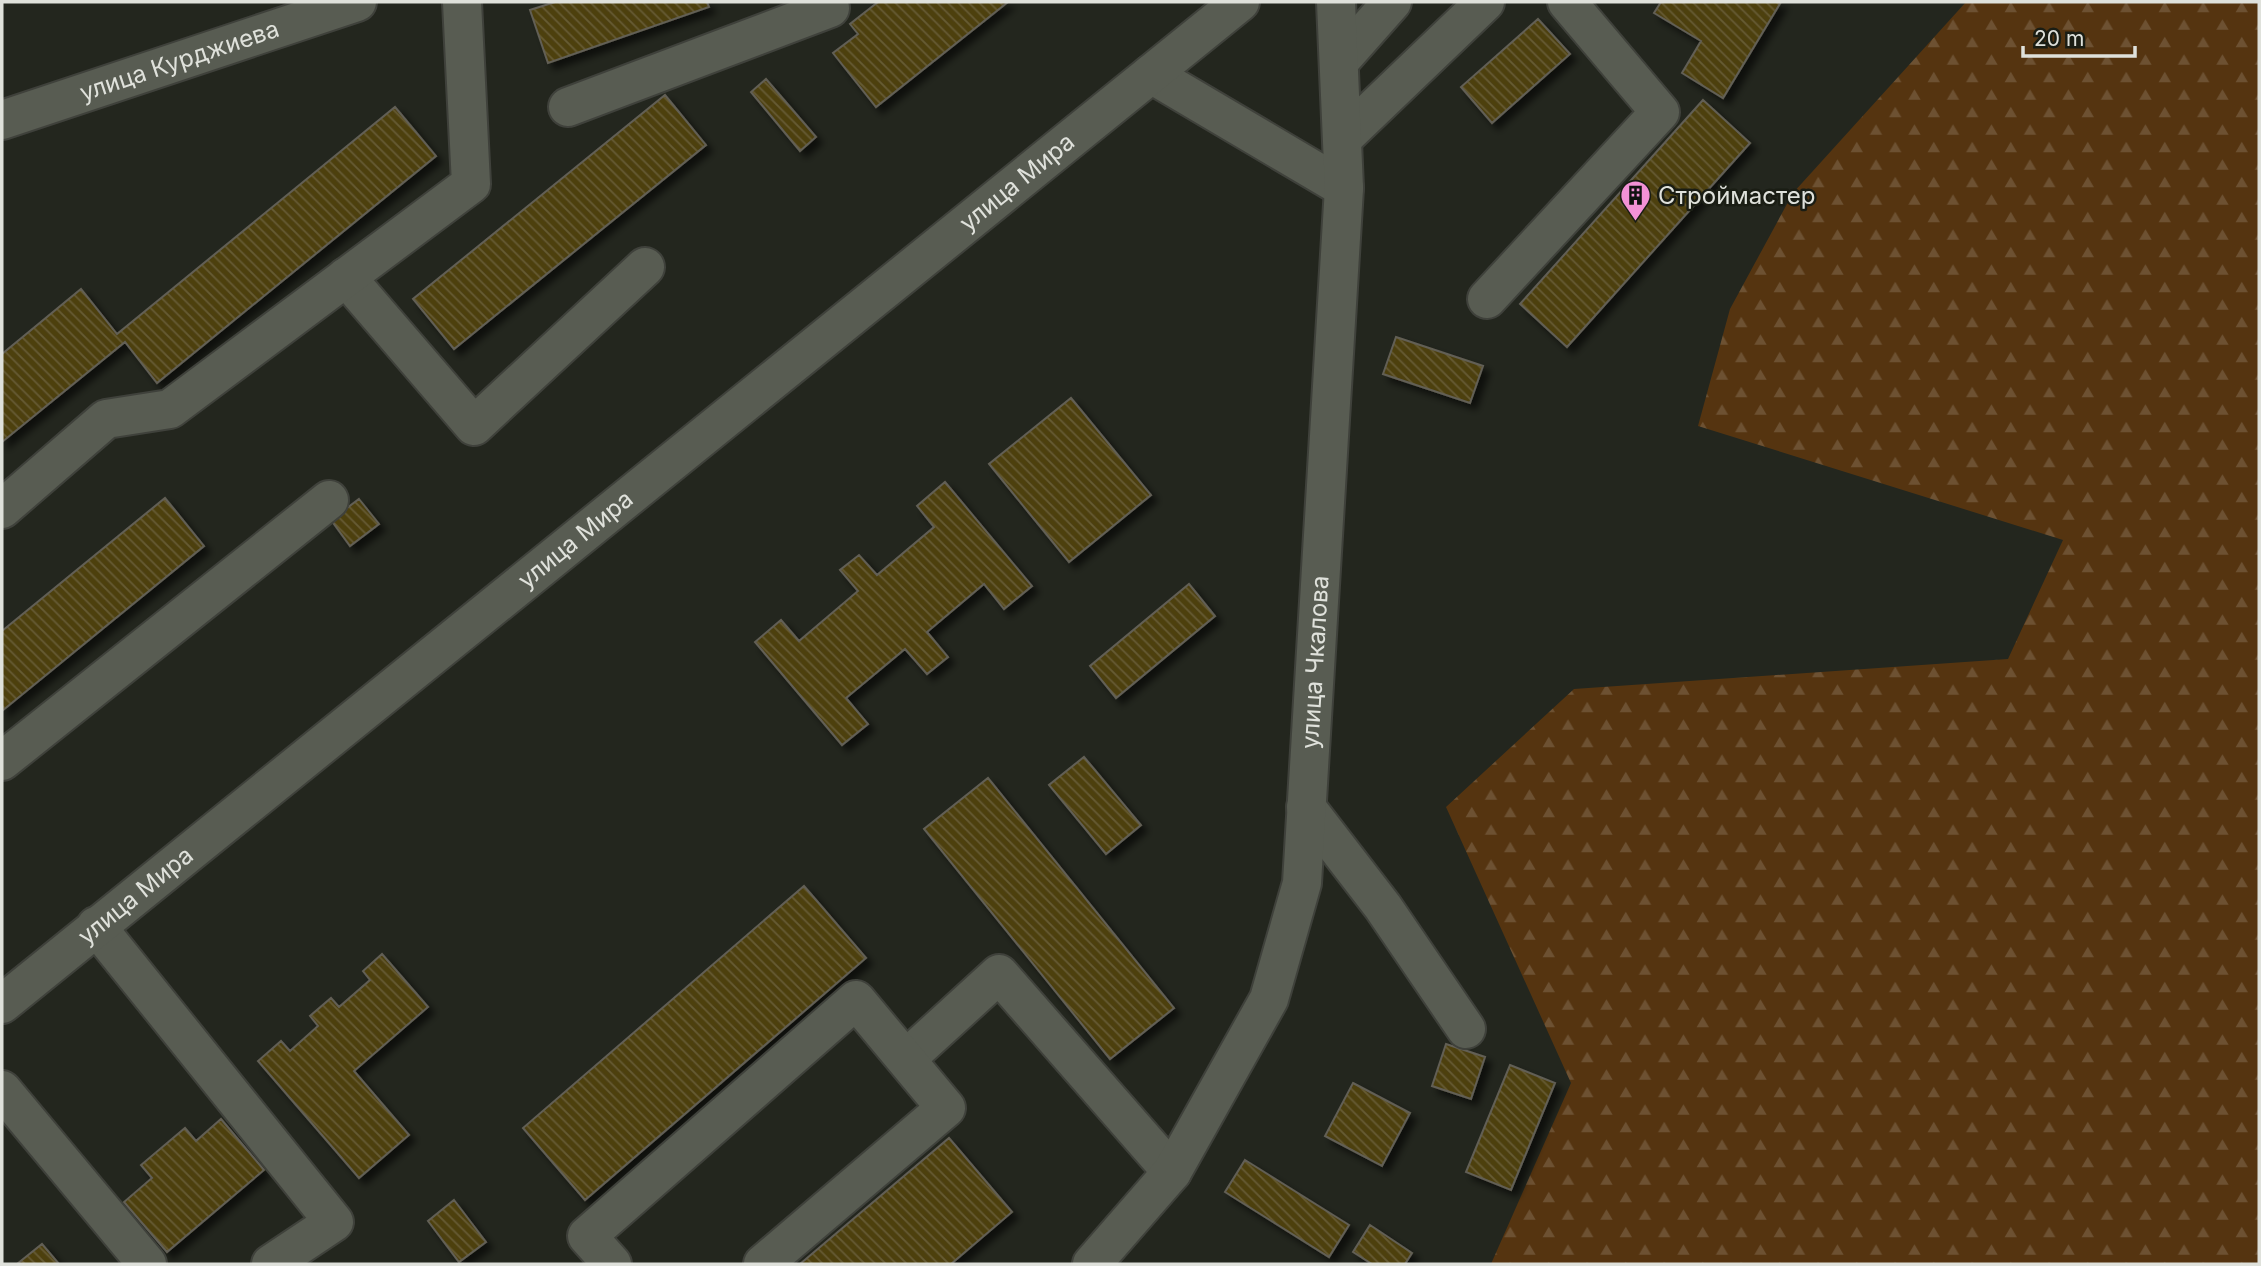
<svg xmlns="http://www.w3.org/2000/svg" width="2261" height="1266" font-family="Inter,sans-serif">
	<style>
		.forest { fill: url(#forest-firs) }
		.building { fill: url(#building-back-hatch); stroke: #625f55; stroke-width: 2; filter: url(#shadow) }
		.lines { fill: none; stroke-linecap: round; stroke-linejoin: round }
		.minor-casing { stroke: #3f413b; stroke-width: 42 }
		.minor { stroke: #585c52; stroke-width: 38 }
		.labels { text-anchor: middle; stroke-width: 5; stroke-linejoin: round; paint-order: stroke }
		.street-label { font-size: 24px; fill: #dfe1db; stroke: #1a1d14 }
		.poi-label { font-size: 24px; fill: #dfe1db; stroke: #1a1d14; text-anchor: start }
	</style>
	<defs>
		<pattern id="forest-firs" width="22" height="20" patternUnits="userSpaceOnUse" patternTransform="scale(1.75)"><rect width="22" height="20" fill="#553410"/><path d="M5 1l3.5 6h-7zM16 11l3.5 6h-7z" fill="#6d5132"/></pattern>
		<pattern id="building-back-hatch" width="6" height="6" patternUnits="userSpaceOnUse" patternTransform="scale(1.75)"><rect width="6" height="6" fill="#4d4011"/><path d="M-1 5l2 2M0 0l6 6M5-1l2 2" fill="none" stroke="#665b33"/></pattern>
		<filter id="shadow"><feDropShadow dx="6" dy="6" stdDeviation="3.5" flood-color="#0009"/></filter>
	</defs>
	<rect width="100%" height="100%" fill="#23261e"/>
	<!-- forest -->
	<path class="forest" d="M1966 2H2259V1264H1491L1571 1083 1446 807 1574 689 2008 659 2063 540 1698 426 1730 309 1793 193Z"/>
	<!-- building -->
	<path class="building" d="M555 2H707L709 7 548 63 530 10Z
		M878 2H1008L876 107 833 53 858 34 850 24Z
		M1661 2H1781L1723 98 1682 73 1701 41 1654 13Z
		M1538 19 1570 54 1492 123 1461 87Z
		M766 79 816 137 800 151 751 92Z
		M665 95 706 145 454 349 413 299Z
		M1703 100 1750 143 1567 347 1520 304Z
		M395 107 436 156 157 383 125 342 2 442V354L81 289 117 334Z
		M1396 337 1483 366 1470 403 1383 374Z
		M1071 398 1151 495 1069 562 989 464Z
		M945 482 1032 586 1004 609 984 584 927 632 948 657 927 674 905 649 846 698 868 724 842 745 755 642 781 620 799 641 858 591 840 570 859 555 877 575 934 527 917 506Z
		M165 498 204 546 2 711V631Z
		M359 499 379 524 350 546 331 520Z
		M1189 584 1215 616 1116 698 1090 666Z
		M1084 757 1141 825 1106 854 1049 785Z
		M988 778 1174 1008 1110 1059 924 829Z
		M804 886 866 958 585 1200 523 1128Z
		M382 954 428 1007 354 1071 409 1135 359 1178 258 1061 281 1041 290 1051 318 1026 310 1016 331 998 339 1007 370 980 363 971Z
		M1446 1044 1485 1057 1471 1099 1432 1086Z
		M1510 1065 1555 1083 1511 1190 1466 1172Z
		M1353 1083 1410 1113 1382 1166 1325 1136Z
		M221 1119 264 1170 167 1252 124 1202 152 1178 141 1165 185 1128 196 1141Z
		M949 1138 1012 1212 951 1264H800Z
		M1245 1160 1349 1225 1329 1257 1225 1192Z
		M454 1200 486 1242 459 1262 428 1221Z
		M1370 1225 1412 1253 1405 1264H1372L1353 1252Z
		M42 1244 59 1264H17Z"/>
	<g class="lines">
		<defs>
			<g id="minor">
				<path d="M1339 62 1392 2"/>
				<path d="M1151 74 1344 188"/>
				<path d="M568 107 830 8 828 2"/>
				<path id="s1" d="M2 120 357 2"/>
				<path d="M1342 139 1485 2"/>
				<path d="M346 277 474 426 645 267"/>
				<path d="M1487 299 1660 112 1567 2"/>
				<path d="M2 509 106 419 170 409 471 184 462 2"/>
				<path d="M2 761 329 500"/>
				<path d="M1306 807 1383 907 1466 1029"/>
				<path d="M96 926 334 1222 271 1264"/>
				<path id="s2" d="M2 1004 1240 2"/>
				<path d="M906 1059 999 974 1172 1172"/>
				<path d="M2 1090 147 1264"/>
				<path d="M612 1264 587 1236 856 1000 946 1108 763 1264"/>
				<path id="s3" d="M1092 1264 1172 1172 1269 999 1302 883 1344 188 1336 2"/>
			</g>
		</defs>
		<!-- minor casing -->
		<use href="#minor" class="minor-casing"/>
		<!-- minor -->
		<use href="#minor" class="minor"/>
	</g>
	<!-- icons -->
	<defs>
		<symbol id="building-pin" viewBox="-11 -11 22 30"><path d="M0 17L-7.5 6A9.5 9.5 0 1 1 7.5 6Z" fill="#f391d6" stroke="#1a1d14"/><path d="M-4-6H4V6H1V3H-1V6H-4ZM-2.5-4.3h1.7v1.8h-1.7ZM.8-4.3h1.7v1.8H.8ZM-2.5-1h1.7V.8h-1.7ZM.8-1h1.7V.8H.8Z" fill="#111"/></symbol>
	</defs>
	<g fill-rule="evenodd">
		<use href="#building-pin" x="1618" y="178" width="35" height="47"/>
	</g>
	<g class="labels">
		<!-- street labels -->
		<g class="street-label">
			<text dy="8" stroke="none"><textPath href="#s1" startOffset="187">улица Курджиева</textPath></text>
			<text dy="8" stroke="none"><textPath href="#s2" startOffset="1306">улица Мира</textPath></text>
			<text dy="8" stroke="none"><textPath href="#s2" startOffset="738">улица Мира</textPath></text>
			<text dy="8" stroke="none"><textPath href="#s3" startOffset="662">улица Чкалова</textPath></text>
			<text dy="8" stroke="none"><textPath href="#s2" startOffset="172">улица Мира</textPath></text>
		</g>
		<!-- poi labels -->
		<g class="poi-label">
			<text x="1658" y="204">Строймастер</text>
		</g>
	</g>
	<!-- border -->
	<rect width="2261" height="1266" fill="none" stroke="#dfe1db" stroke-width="7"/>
	<!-- scale -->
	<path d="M2023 46v10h112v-10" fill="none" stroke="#dfe1db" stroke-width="3.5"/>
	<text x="2034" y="46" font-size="21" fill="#dfe1db" stroke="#1a1d14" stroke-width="5" paint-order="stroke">20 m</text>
</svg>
